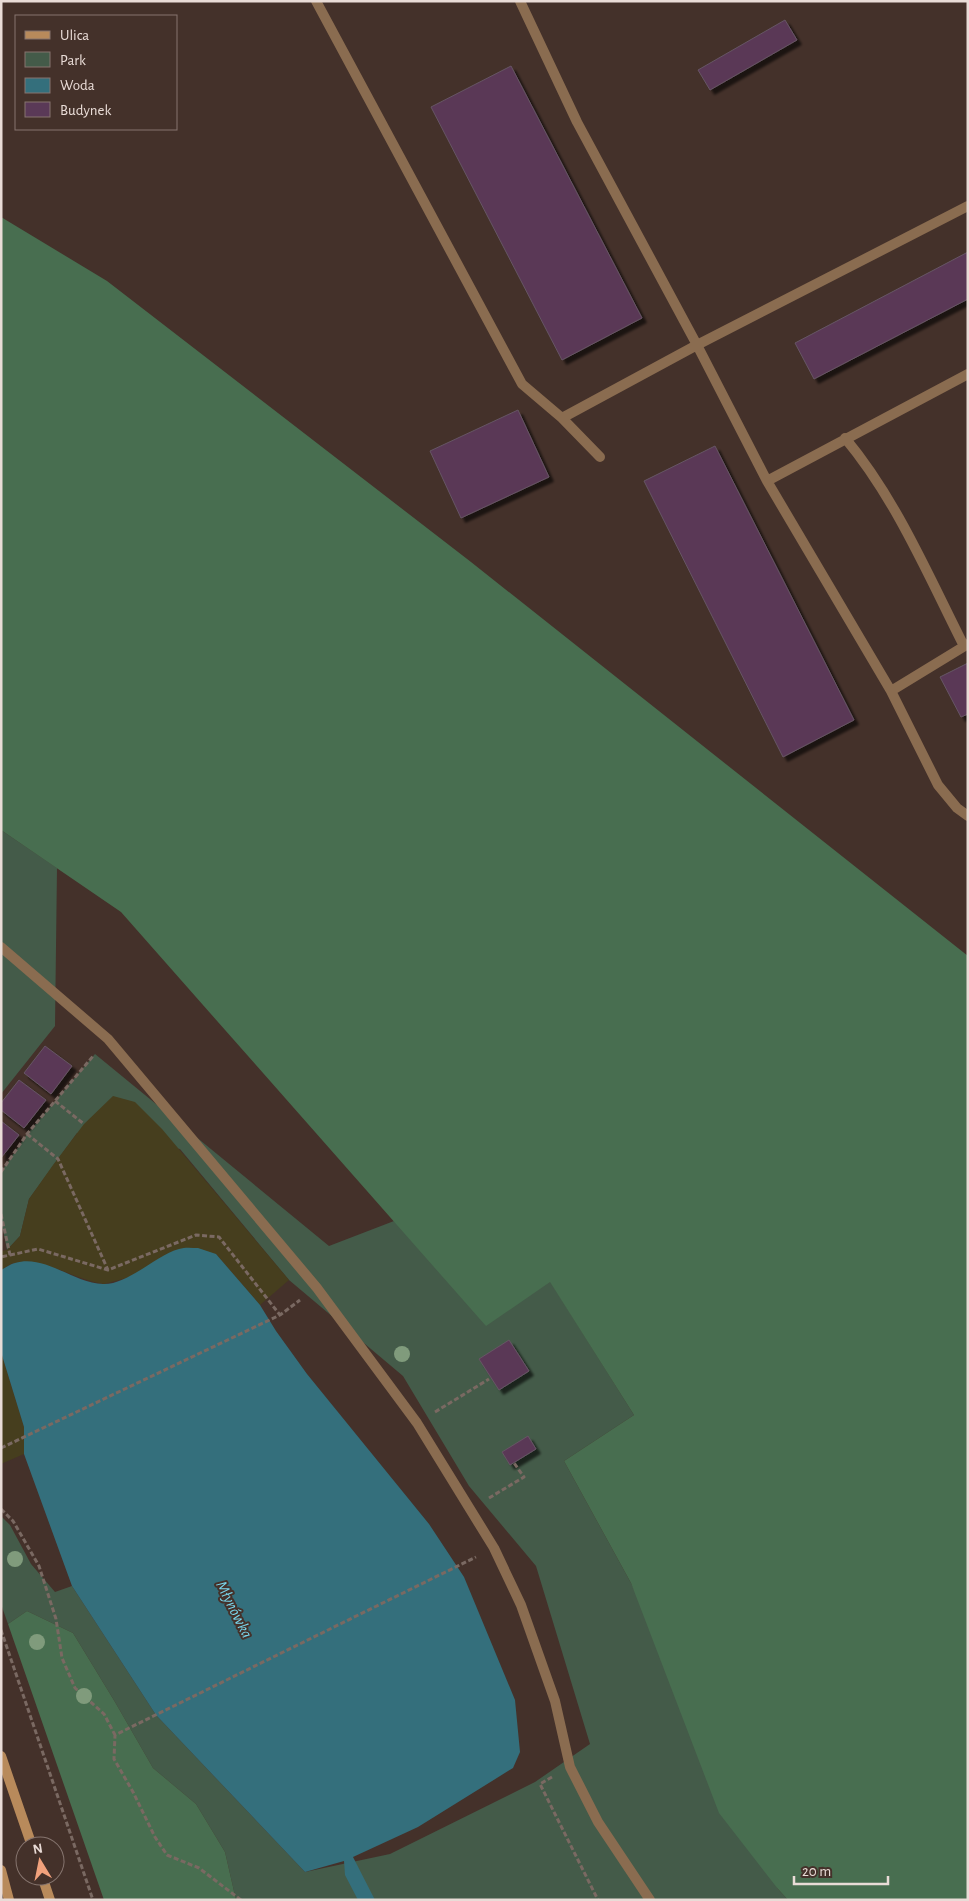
<svg xmlns="http://www.w3.org/2000/svg" width="969" height="1901" font-family="'Alegreya Sans',sans-serif">
	<style>
		.green { fill: #445b49 }
		.forest { fill: #486e50 }
		.sand { fill: #463e1e }
		.water { fill: #346f7c }
		.building { fill: #5a3957; stroke: #665564; filter: url(#shadow) }
		.lines { fill: none; stroke-linecap: round; stroke-linejoin: round }
		.path { stroke: #7a6962; stroke-width: 3; stroke-dasharray: 5 2.5; stroke-linecap: butt }
		.lane { stroke: #8a6c50; stroke-width: 10 }
		.secondary { stroke: #b88a5b; stroke-width: 10 }
		.tree { fill: #809b7c }
		.labels { text-anchor: middle; stroke-width: 4; stroke-linejoin: round; paint-order: stroke }
		.water-label { font-size: 16px; font-style: italic; fill: #79d7ed; stroke: #44312a }
	</style>
	<defs>
		<filter id="shadow"><feDropShadow dx="4.5" dy="4.5" stdDeviation="1" flood-color="#0009"/></filter>
	</defs>
	<rect width="100%" height="100%" fill="#44312a"/>
	<!-- green -->
	<path class="green" d="M1 830 57 868 55 1026 1 1094Z
		M95 1054 329 1246 394 1221 550 1281 634 1415 564 1461 631 1583 778 1889 788 1900H236L225 1852 196 1804 153 1768 115 1702 73 1633 27 1611 8 1624 1 1604V1516L10 1525 31 1564 55 1592 72 1586 156 1715 305 1872 390 1854 535 1782 590 1744 536 1566 469 1486 403 1376 289 1280 180 1149 77 1133 29 1199 20 1236 7 1250 1 1219V1172L27 1134Z"/>
	<!-- forest -->
	<path class="forest" d="M1 217 107 281 471 562 968 956V1900H788L778 1889 719 1813 631 1583 564 1461 634 1415 550 1282 486 1326 121 912 1 830Z
		M27 1611 73 1633 115 1702 153 1768 196 1804 225 1852 236 1900H104L8 1624Z"/>
	<!-- sand -->
	<path class="sand" d="M113 1096 135 1102 162 1129 289 1280 260 1305 216 1254 104 1284C75 1280 46 1258 15 1263 11 1263 5 1268 1 1270V1251L7 1250 20 1236 29 1199 53 1165 84 1124Z
		M1 1352 24 1427V1454L1 1464Z"/>
	<!-- water -->
	<path class="water" d="M198 1248 216 1254 260 1305 276 1331 307 1374 429 1524 464 1577 515 1700 520 1752 513 1768 418 1827 353 1857 375 1900H358L345 1875 344 1861 305 1872 156 1715 72 1586 24 1454V1427L1 1352V1270C5 1268 10 1264 15 1263 45 1254 73 1283 103 1284 128 1285 156 1255 179 1249 185 1247 192 1248 198 1248Z"/>
	<!-- building -->
	<path class="building" d="M785 20 797 40 710 90 698 70Z
		M511 66 642 318 562 360 431 107Z
		M968 252V299L814 379 795 343Z
		M518 410 549 477 461 518 430 451Z
		M715 446 854 720 783 757 644 481Z
		M968 663V714L961 717 940 677Z
		M45 1046 72 1066 51 1094 24 1073Z
		M19 1080 46 1100 24 1128 1 1110V1103Z
		M1 1121 19 1135 1 1158Z
		M509 1340 529 1371 499 1390 479 1359Z
		M528 1436 536 1449 510 1465 502 1452Z"/>
	<g class="lines">
		<!-- path -->
		<path class="path" d="M55 1101 84 1124
			M27 1134 58 1159 108 1270
			M1 1172 27 1134 94 1055
			M1 1214 10 1255 1 1257
			M10 1255 38 1249 108 1270 196 1235 219 1237 280 1315
			M435 1412 489 1379
			M1 1448 280 1315 300 1300
			M489 1498 524 1477 514 1463
			M1 1509 13 1521 39 1566 56 1619 62 1658 75 1688 104 1714 115 1735
			M1 1630 93 1900
			M552 1777 540 1784 598 1900
			M241 1900 199 1868 167 1855 155 1837 133 1792 114 1759 115 1735 476 1557"/>
		<!-- lane -->
		<path class="lane" d="M316 1 522 384 562 418 697 345 767 481 891 691 938 785 957 808 968 816
			M520 1 577 122 697 345 968 206
			M562 418 600 457
			M845 438C896 499 928 575 964 646
			M767 481 968 374
			M891 691 968 644
			M1 947 108 1039 317 1288 417 1423 494 1548 521 1605 555 1701 570 1767 598 1822 650 1900"/>
		<!-- secondary -->
		<path class="secondary" d="M1 1756 32 1846
			M1 1870 9 1900
			M42 1876 50 1900"/>
	</g>
	<!-- trees -->
	<g class="tree">
		<circle cx="402" cy="1354" r="8"/>
		<circle cx="15" cy="1559" r="8"/>
		<circle cx="37" cy="1642" r="8"/>
		<circle cx="84" cy="1696" r="8"/>
	</g>
	<g class="labels">
		<!-- water labels -->
		<g class="water-label">
			<text transform="translate(235 1609) rotate(63)" y="6">Młynówka</text>
		</g>
	</g>
	<!-- border -->
	<rect width="969" height="1901" fill="none" stroke="#e9dcd7" stroke-width="5"/>
	<!-- legend -->
	<rect x="15" y="15" width="162" height="115" fill="#44312a" stroke="#86756f"/>
	<rect x="25" y="31" width="25" height="8" fill="#b88a5b" stroke="#86756f"/>
	<text x="60" y="40" font-size="15" fill="#e9dcd7">Ulica</text>
	<rect x="25" y="52" width="25" height="15" fill="#445b49" stroke="#86756f"/>
	<text x="60" y="65" font-size="15" fill="#e9dcd7">Park</text>
	<rect x="25" y="78" width="25" height="15" fill="#346f7c" stroke="#86756f"/>
	<text x="60" y="90" font-size="15" fill="#e9dcd7">Woda</text>
	<rect x="25" y="102" width="25" height="15" fill="#5a3957" stroke="#86756f"/>
	<text x="60" y="115" font-size="15" fill="#e9dcd7">Budynek</text>
	<!-- north arrow -->
	<g transform="translate(40 1861) rotate(350)"><circle r="24" fill="#44312a" stroke="#86756f"/>
	<path d="M0-4L9 19L0 12L-9 19Z" fill="#f1a17c"/>
	<text y="-8" font-size="14" font-weight="bold" text-anchor="middle" fill="#e9dcd7">N</text>
	</g>
	<!-- scale -->
	<path d="M794 1876v8h94v-8" fill="none" stroke="#e9dcd7" stroke-width="2.5"/>
	<text x="802" y="1876" font-size="15" fill="#e9dcd7" stroke="#44312a" stroke-width="4" paint-order="stroke">20 m</text>
</svg>
